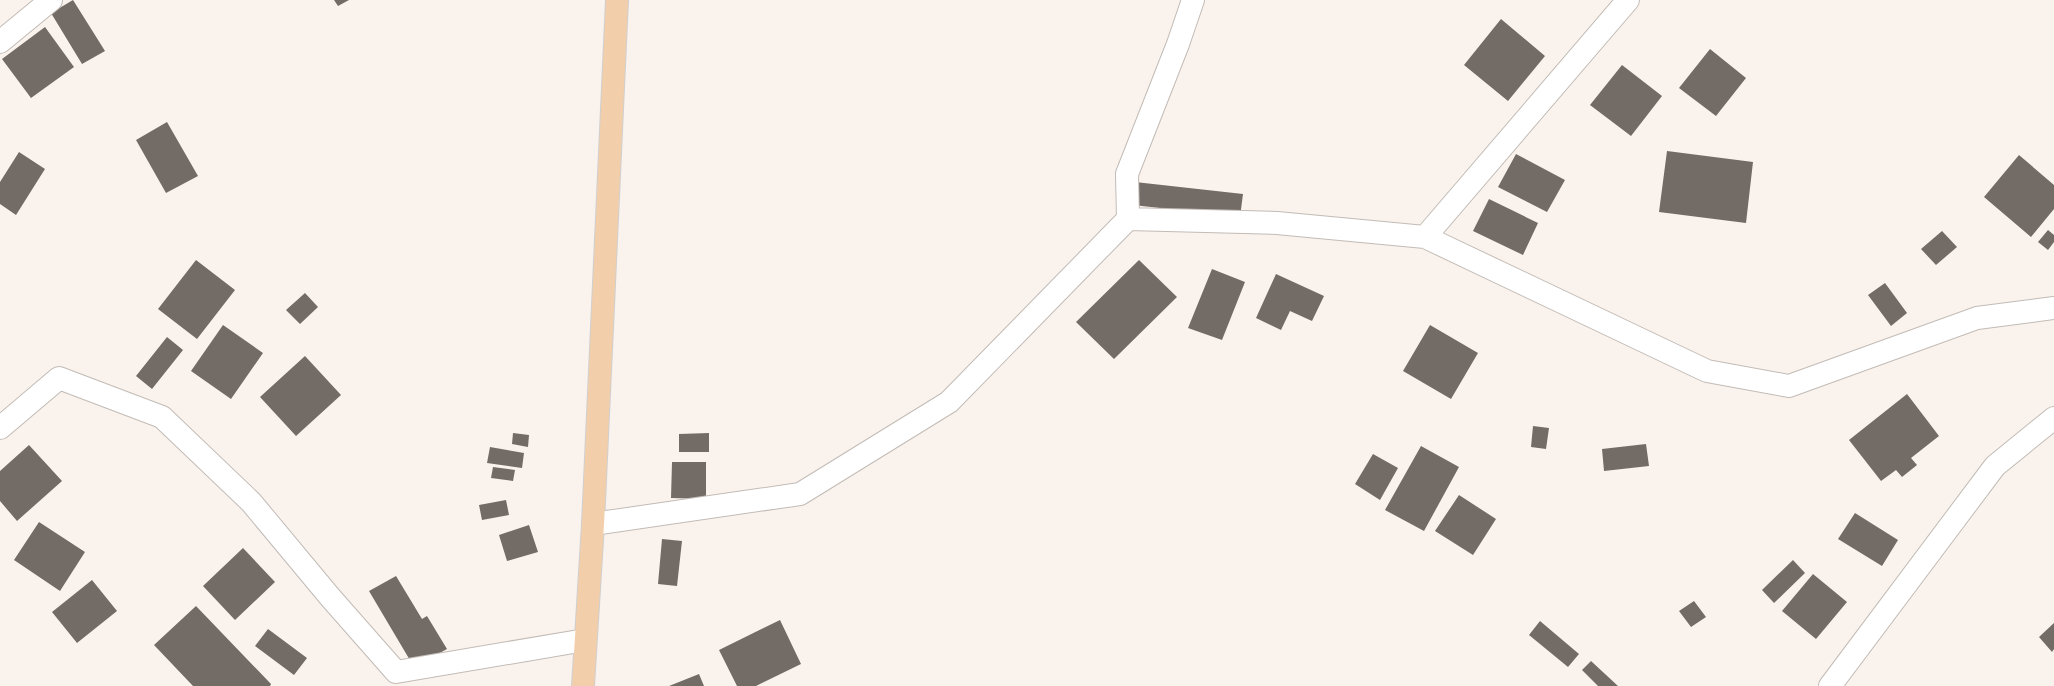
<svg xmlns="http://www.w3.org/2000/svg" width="2054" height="686" font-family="'Noto Serif',serif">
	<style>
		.building { fill: #726b66 }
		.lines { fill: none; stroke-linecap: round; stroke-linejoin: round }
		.minor-casing { stroke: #c2bbb6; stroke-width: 24 }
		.major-casing { stroke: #d0cfcf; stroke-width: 24 }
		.minor { stroke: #fff; stroke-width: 22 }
		.major { stroke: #f2cfaa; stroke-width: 22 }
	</style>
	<rect width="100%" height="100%" fill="#faf3ed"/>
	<!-- building -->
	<path class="building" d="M73 0 105 51 82 64 51 13Z
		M334 0H349L338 6Z
		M1501 19 1545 56 1508 101 1464 65Z
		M45 27 74 67 31 98 2 59Z
		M1710 49 1746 78 1716 116 1679 88Z
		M1622 65 1662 96 1631 136 1590 105Z
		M167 122 198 176 166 193 136 140Z
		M1667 151 1753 162 1746 223 1659 212Z
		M19 152 45 169 16 215 0 204V182Z
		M1516 154 1565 180 1547 212 1498 187Z
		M2019 155 2054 185V209L2031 237 1984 197Z
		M1135 182 1243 194 1240 217 1133 205Z
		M1489 199 1538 223 1523 255 1473 231Z
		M2048 230 2054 235V242L2048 250 2038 242Z
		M1942 231 1957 247 1936 265 1921 249Z
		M196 260 235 290 197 339 158 309Z
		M1139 260 1177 297 1114 359 1076 322Z
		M1212 269 1245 282 1222 340 1188 328Z
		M1276 274 1324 296 1312 321 1290 311 1281 330 1256 318Z
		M1885 283 1907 313 1891 326 1868 295Z
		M305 293 318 307 300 324 286 310Z
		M223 325 263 353 231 399 191 371Z
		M1430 325 1478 353 1451 399 1403 371Z
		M167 337 183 350 152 389 136 376Z
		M305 356 341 395 296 436 260 397Z
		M1907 394 1939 436 1911 458 1917 465 1902 477 1896 470 1881 481 1849 440Z
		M1533 426 1549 428 1546 449 1531 447Z
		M513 433 529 435 528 447 512 444Z
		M709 433V452H679V434Z
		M1646 444 1649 466 1604 471 1602 449Z
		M29 445 62 481 17 521 0 501V471Z
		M1421 446 1459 467 1424 531 1385 510Z
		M490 447 524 453 522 468 487 463Z
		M1373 454 1398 468 1380 500 1355 484Z
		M672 462H706V499L671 498Z
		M493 467 515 470 513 481 491 478Z
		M1459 495 1496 519 1473 555 1435 531Z
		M506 500 509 515 482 520 479 505Z
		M1855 513 1898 540 1882 566 1838 539Z
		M39 522 85 552 60 591 14 560Z
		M529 525 538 552 507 561 499 535Z
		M662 539 682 541 677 586 658 584Z
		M243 548 275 582 235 620 203 586Z
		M1793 560 1805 573 1774 603 1762 590Z
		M1813 574 1847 602 1816 639 1782 611Z
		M396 576 422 619 427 616 447 649 414 667 369 591Z
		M92 580 117 611 77 643 52 612Z
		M1694 601 1706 617 1691 627 1679 611Z
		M196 606 271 684 270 686H193L154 645Z
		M780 620 801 664 756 686H737L719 650Z
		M1540 621 1579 654 1568 667 1529 635Z
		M2054 623V649L2052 652 2039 637Z
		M268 629 307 658 294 675 255 646Z
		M1591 661 1618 686H1598L1582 670Z
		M699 674 704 686H669Z"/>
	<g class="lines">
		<defs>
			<path id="minor" d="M0 42 51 0
				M1128 219 1127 174 1178 44 1193 0
				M1425 237 1628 0
				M0 428 59 378 162 417 251 502 330 597 396 672 585 640
				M593 524 800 494 949 402 1128 219 1277 223 1425 237 1707 371 1789 386 1977 318 2054 308
				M1830 686 1995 466 2054 418"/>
			<path id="major" d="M583 686 593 524 617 0"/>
		</defs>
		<!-- minor casing -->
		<use href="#minor" class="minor-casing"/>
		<!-- major casing -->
		<use href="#major" class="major-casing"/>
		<!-- minor -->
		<use href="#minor" class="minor"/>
		<!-- major -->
		<use href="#major" class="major"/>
	</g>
</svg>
